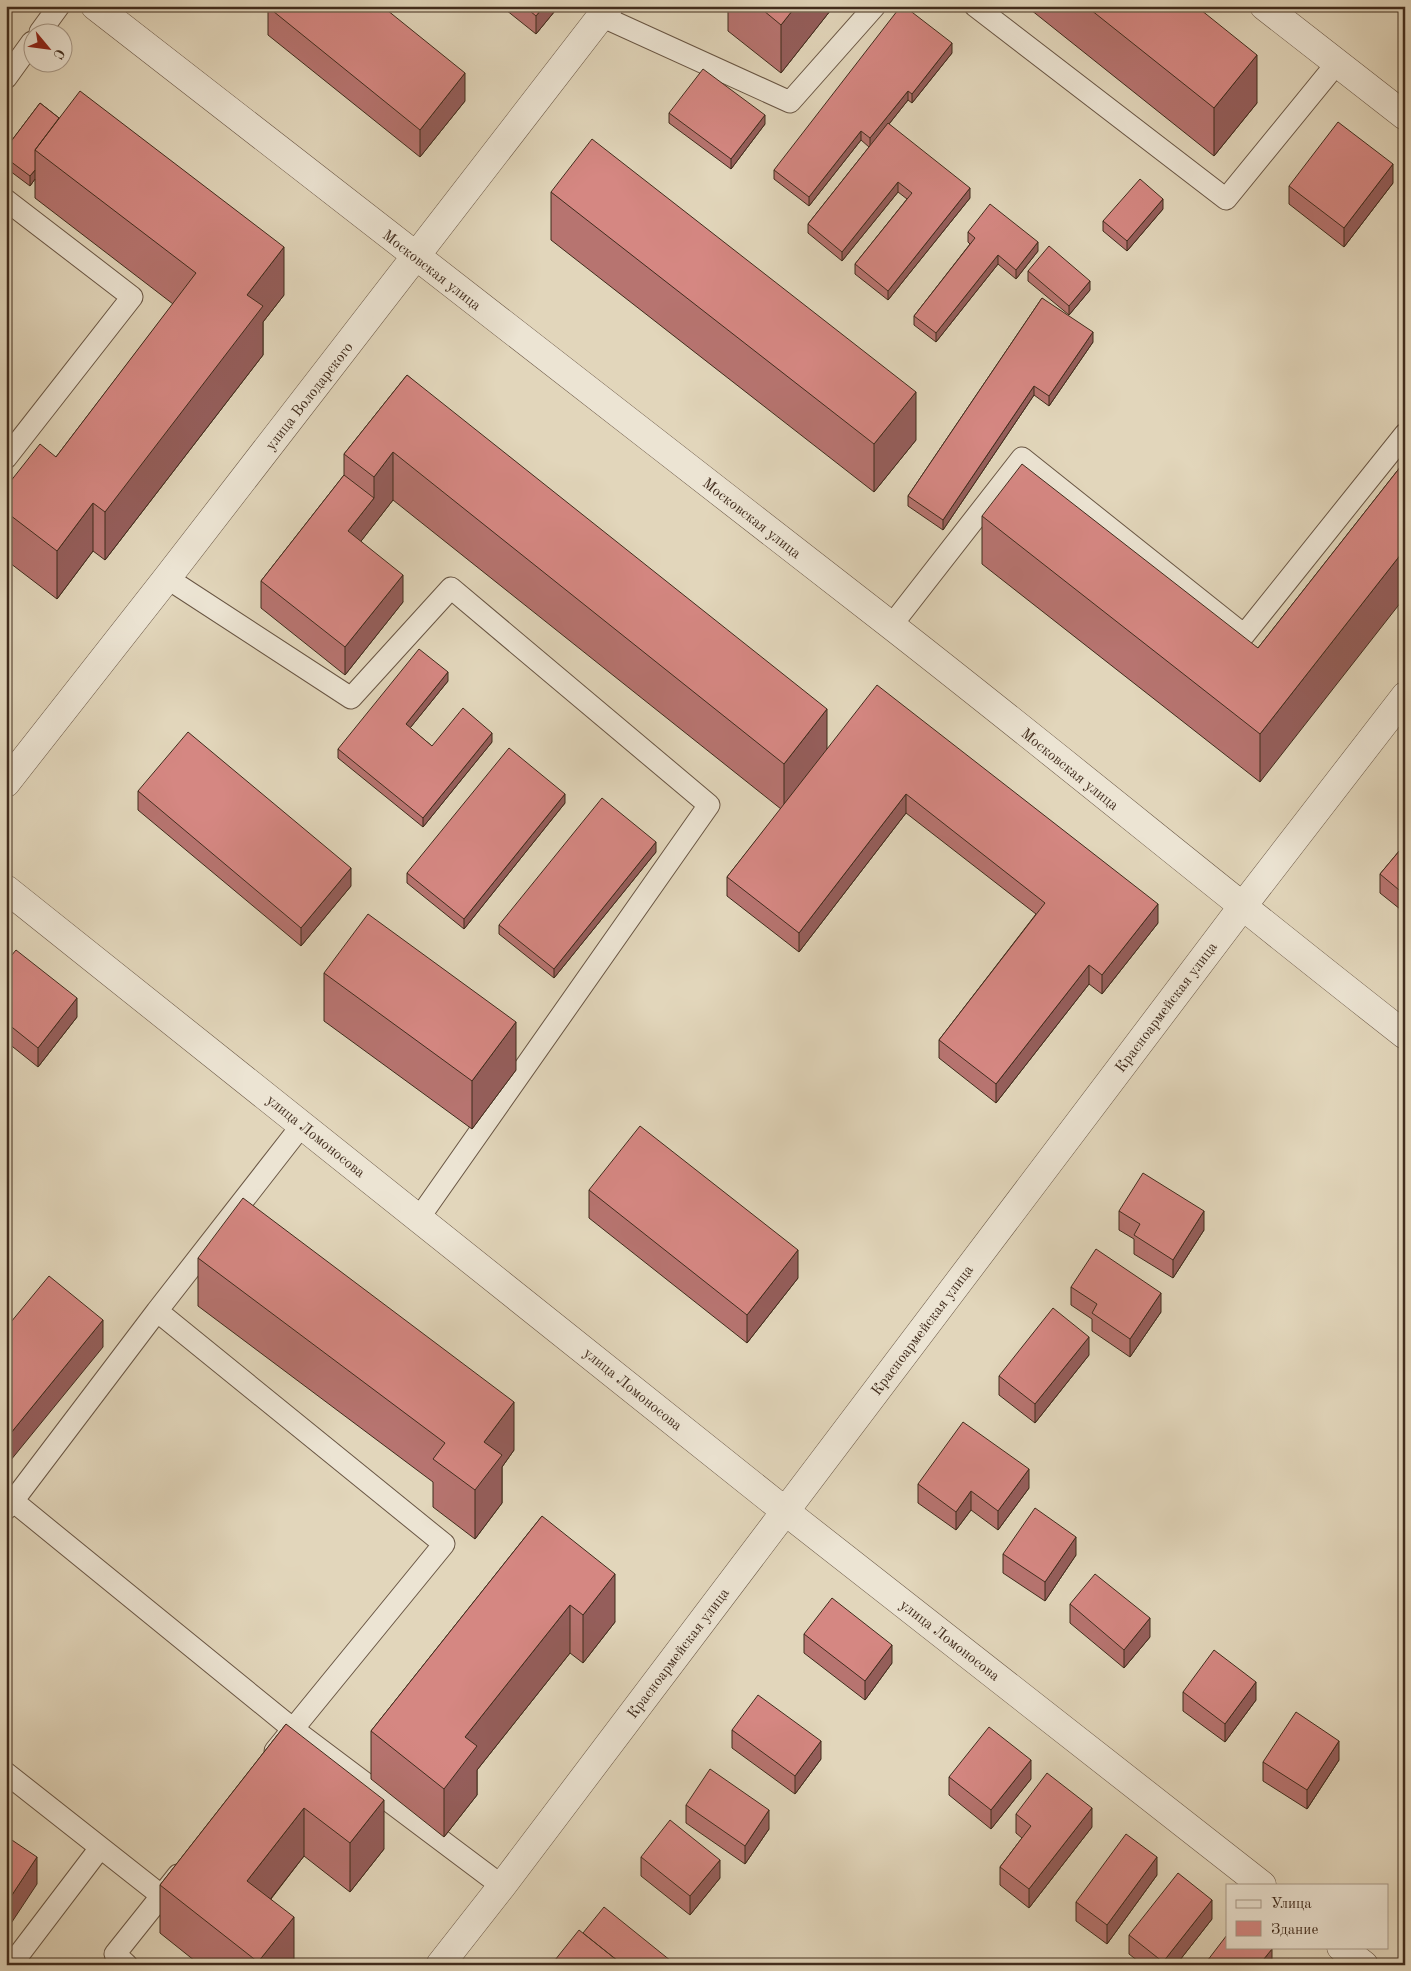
<svg xmlns="http://www.w3.org/2000/svg" width="1411" height="1971" font-family="'Old Standard TT',serif">
	<style>
		.lines { fill: none; stroke-linecap: round; stroke-linejoin: round }
		.lane-casing { stroke: #695644; stroke-width: 23 }
		.street-casing { stroke: #695644; stroke-width: 29 }
		.lane { stroke: #ece4d3; stroke-width: 21 }
		.street { stroke: #ece4d3; stroke-width: 28 }
		.wall { fill: #b77470; stroke: #412c1d }
		.shaded-wall { fill: #955e5b; stroke: #412c1d }
		.building { fill: #d58782; stroke: #412c1d }
		.labels { text-anchor: middle; stroke-width: 4; stroke-linejoin: round; paint-order: stroke }
		.street-label { font-size: 15px; fill: #412c1d; stroke: #ece4d3 }
	</style>
	<rect width="100%" height="100%" fill="#e2d6bb"/>
	<filter id="stains"><feTurbulence type="fractalNoise" baseFrequency=".004" numOctaves="4"/><feColorMatrix values="0 0 0 0 .2 0 0 0 0 .09 0 0 0 0 .02 0 0 0 .5 -.17"/></filter>
	<radialGradient id="worn" r=".72"><stop offset=".6" stop-color="#630" stop-opacity="0"/><stop offset="1" stop-color="#630" stop-opacity=".3"/></radialGradient>
	<g class="lines">
		<defs>
			<path id="lane" d="M975 6 1226 199 1337 63
				M601 16 790 102 875 6
				M40 32 59 6
				M6 78 32 42
				M6 200 132 297 6 458
				M167 578 351 698 451 588 709 805 419 1218
				M891 626 1022 458 1244 635 1405 434
				M13 1501 157 1311
				M6 1509 13 1501 293 1729 502 1886
				M275 1751 444 1544 157 1311 302 1125
				M6 1773 162 1896
				M11 1965 100 1848
				M127 1965 115 1954 178 1875"/>
			<path id="street" d="M95 6C359 213 624 417 888 623 1061 758 1231 899 1405 1035
				M1264 6 1405 116
				M6 783 167 578 609 6
				M6 889 785 1511 1262 1885
				M1341 1947 1364 1965
				M440 1965 502 1886 1242 907 1405 696"/>
		</defs>
		<!-- lane casing -->
		<use href="#lane" class="lane-casing"/>
		<!-- street casing -->
		<use href="#street" class="street-casing"/>
		<!-- lane -->
		<use href="#lane" class="lane"/>
		<!-- street -->
		<use href="#street" class="street"/>
	</g>
	<!-- wall -->
	<path class="wall" d="M501 6H559L536 34Z
		M728 6H834L781 73 728 31Z
		M1026 6H1196L1257 103 1214 156Z
		M268 7 465 101 420 157 268 35Z
		M952 53 912 103 908 100 889 124 970 198 888 300 855 274V264L907 199 898 192 842 261 808 233V224L869 147 861 140 809 206 774 179V170Z
		M40 103 284 295 263 322V355L105 560 93 551 57 599 6 560V487L56 457 173 304 35 198V179L30 186 6 168V148Z
		M669 113 765 124 731 169 669 123Z
		M1393 183 1344 247 1289 204V186Z
		M551 192 916 440 874 492 551 240Z
		M1163 209 1127 251 1103 231V221Z
		M968 232 1038 251 1016 279 998 264 936 342 914 325V316L970 244 968 242Z
		M1028 271 1090 290 1069 315 1028 281Z
		M1042 298 1093 342 1049 406 1034 395 943 530 908 506V496Z
		M407 375 827 749 1158 923 1102 994 1089 984 996 1103 939 1058V1040L1036 914 906 813 799 952 727 896V877L781 809 393 500 361 541 403 602 345 675 261 608V581L344 475V454Z
		M1405 461 1260 782 982 564V516L1258 648Z
		M448 681 410 728 432 746 492 742 423 827 338 758V749Z
		M138 791 351 886 301 946 138 810Z
		M565 803 464 929 407 883V873Z
		M1405 844V913L1380 893V874Z
		M656 852 554 978 499 934V925Z
		M6 962 77 1017 38 1067 8 1043Z
		M324 973 516 1070 472 1129 324 1021Z
		M589 1190 798 1278 747 1343 589 1218Z
		M1119 1211 1204 1230 1173 1278 1134 1254V1239L1119 1230Z
		M198 1258 514 1450 502 1467V1503L475 1539 433 1507V1482L198 1306Z
		M1071 1287 1161 1312 1130 1357 1092 1331V1319L1071 1305Z
		M1089 1355 1035 1423 999 1395V1376Z
		M918 1484 1029 1488 998 1530 971 1510 956 1530 918 1503Z
		M542 1516 615 1622 583 1663 570 1653 477 1770V1795L444 1837 371 1779V1731Z
		M1003 1554 1076 1555 1045 1601 1003 1573Z
		M1070 1604 1150 1637 1124 1668 1070 1623Z
		M804 1634 892 1663 865 1700 804 1653Z
		M1183 1692 1256 1700 1225 1742 1183 1711Z
		M286 1724 384 1849 350 1892 304 1856 271 1899 294 1965H200L160 1933V1885Z
		M732 1730 821 1759 795 1794 732 1748Z
		M1339 1760 1307 1809 1263 1781V1762Z
		M949 1777 1031 1779 991 1829 949 1795Z
		M686 1805 769 1829 745 1864 686 1823Z
		M1016 1814 1092 1827 1029 1908 1000 1885V1867L1022 1838 1016 1833Z
		M1405 1843V1867L1402 1865V1846Z
		M641 1857 720 1878 690 1915 641 1876Z
		M1157 1875 1107 1944 1076 1921V1902Z
		M1212 1919 1176 1965H1143L1129 1954V1935Z"/>
	<!-- shaded-wall -->
	<path class="shaded-wall" d="M544 6H559L536 34V16Z
		M796 6H834L781 73V25Z
		M952 43V53L912 103V94Z
		M1257 55V103L1214 156V108Z
		M465 73V101L420 157V130Z
		M908 91V100L870 148V138Z
		M765 115V124L731 169V159Z
		M861 131V140L809 206V197Z
		M1393 164V183L1344 247V228Z
		M35 170V179L30 186V176Z
		M898 182V192L842 261V252Z
		M970 188V198L888 300V291Z
		M1163 199V209L1127 251V241Z
		M1038 242V251L1016 279V270Z
		M284 247V295L263 322V355L105 560V512L247 295Z
		M998 255V264L936 342V333Z
		M1090 281V290L1069 315V306Z
		M1093 332V342L1049 406V396Z
		M1034 386V395L943 530V520Z
		M916 392V440L874 492V444Z
		M393 452V500L348 558V531L374 498V477Z
		M93 503V551L57 599V551Z
		M1405 549V597L1260 782V734Z
		M403 575V602L345 675V647Z
		M9 624V672L6 676V628Z
		M448 672V681L406 733V724Z
		M827 709V758L784 812V764Z
		M492 733V742L423 827V818Z
		M565 794V803L464 929V919Z
		M906 794V813L799 952V933Z
		M656 842V852L554 978V969Z
		M351 868V886L301 946V928Z
		M1158 904V923L1102 994V975Z
		M1089 965V984L996 1103V1084Z
		M77 998V1017L38 1067V1048Z
		M516 1022V1070L472 1129V1081Z
		M8 1024V1043L6 1046V1027Z
		M1204 1211V1230L1173 1278V1260Z
		M798 1250V1278L747 1343V1315Z
		M1161 1293V1312L1130 1357V1339Z
		M103 1320V1347L6 1466V1439Z
		M1089 1337V1355L1035 1423V1404Z
		M514 1402V1450L502 1467V1503L475 1539V1490L484 1442Z
		M1029 1469V1488L998 1530V1511Z
		M971 1491V1510L956 1530V1512Z
		M1076 1537V1555L1045 1601V1582Z
		M615 1574V1622L583 1663V1615Z
		M570 1605V1653L477 1770V1795L444 1837V1789L465 1737Z
		M1150 1618V1637L1124 1668V1650Z
		M892 1645V1663L865 1700V1681Z
		M1256 1682V1700L1225 1742V1724Z
		M821 1741V1759L795 1794V1776Z
		M1339 1741V1760L1307 1809V1790Z
		M1031 1760V1779L991 1829V1810Z
		M384 1800V1849L350 1892V1843Z
		M304 1808V1856L247 1929V1881Z
		M1092 1808V1827L1029 1908V1889Z
		M769 1810V1829L745 1864V1846Z
		M37 1857V1884L6 1931V1904Z
		M1157 1857V1875L1107 1944V1925Z
		M720 1860V1878L690 1915V1896Z
		M1212 1900V1919L1176 1965H1163V1962Z
		M294 1917V1965H258V1962Z
		M1272 1949V1965H1259Z"/>
	<!-- building -->
	<path class="building" d="M268 6H382L465 73 420 130 268 7Z
		M524 6H544L536 16Z
		M758 6H796L781 25Z
		M901 6H904L952 43 912 94 908 91 870 138 861 131 809 197 774 170Z
		M1086 6H1196L1257 55 1214 108Z
		M703 69 765 115 731 159 669 113Z
		M80 91 284 247 247 295 263 306 105 512 93 503 57 551 6 512V487L40 444 56 457 196 273 35 150Z
		M40 103 59 118 35 150V170L30 176 6 158V148Z
		M1338 122 1393 164 1344 228 1289 186Z
		M888 123 970 188 888 291 855 264 912 193 898 182 842 252 808 224Z
		M592 139 916 392 874 444 551 192Z
		M1140 179 1163 199 1127 241 1103 221Z
		M990 204 1038 242 1016 270 998 255 936 333 914 316 975 238 968 232Z
		M1049 246 1090 281 1069 306 1028 271Z
		M1042 298 1093 332 1049 396 1034 386 943 520 908 496Z
		M407 375 827 709 784 764 393 452 374 477 344 454Z
		M1405 461V549L1260 734 982 516 1022 464 1258 648Z
		M344 475 374 498 348 531 403 575 345 647 261 581Z
		M6 622 9 624 6 628Z
		M419 649 448 672 406 724 432 746 463 708 492 733 423 818 338 749Z
		M877 685 1158 904 1102 975 1089 965 996 1084 939 1040 1045 903 906 794 799 933 727 877Z
		M188 732 351 868 301 928 138 791Z
		M509 748 565 794 464 919 407 873Z
		M602 798 656 842 554 969 499 925Z
		M1405 844V895L1380 874Z
		M368 914 516 1022 472 1081 324 973Z
		M16 950 77 998 38 1048 8 1024 6 1027V962Z
		M640 1126 798 1250 747 1315 589 1190Z
		M1143 1173 1204 1211 1173 1260 1134 1235 1140 1224 1119 1211Z
		M243 1198 514 1402 484 1442 502 1455 475 1490 433 1459 445 1443 198 1258Z
		M1096 1249 1161 1293 1130 1339 1092 1313 1097 1304 1071 1287Z
		M49 1276 103 1320 6 1439V1328Z
		M1053 1308 1089 1337 1035 1404 999 1376Z
		M963 1422 1029 1469 998 1511 971 1491 956 1512 918 1484Z
		M1035 1508 1076 1537 1045 1582 1003 1554Z
		M542 1516 615 1574 583 1615 570 1605 465 1737 477 1746 444 1789 371 1731Z
		M1095 1574 1150 1618 1124 1650 1070 1604Z
		M832 1598 892 1645 865 1681 804 1634Z
		M1214 1650 1256 1682 1225 1724 1183 1692Z
		M758 1695 821 1741 795 1776 732 1730Z
		M1296 1712 1339 1741 1307 1790 1263 1762Z
		M286 1724 384 1800 350 1843 304 1808 247 1881 294 1917 258 1962 160 1885Z
		M989 1727 1031 1760 991 1810 949 1777Z
		M710 1769 769 1810 745 1846 686 1805Z
		M1047 1773 1092 1808 1029 1889 1000 1867 1031 1826 1016 1814Z
		M670 1820 720 1860 690 1896 641 1857Z
		M1126 1834 1157 1857 1107 1925 1076 1902Z
		M6 1836 37 1857 6 1904Z
		M1178 1873 1212 1900 1163 1962 1129 1935Z
		M604 1907 676 1965H623L583 1933Z
		M579 1930 623 1965H551Z
		M1227 1935V1947H1270L1272 1949 1259 1965H1204Z
		M1288 1959 1295 1965H1284Z"/>
	<g class="labels">
		<!-- street labels -->
		<g class="street-label">
			<text transform="translate(432 270) rotate(38)" y="5">Московская улица</text>
			<text transform="translate(309 396) rotate(-52)" y="5">улица Володарского</text>
			<text transform="translate(752 518) rotate(38)" y="5">Московская улица</text>
			<text transform="translate(1070 769) rotate(39)" y="5">Московская улица</text>
			<text transform="translate(1166 1007) rotate(-53)" y="5">Красноармейская улица</text>
			<text transform="translate(316 1136) rotate(39)" y="5">улица Ломоносова</text>
			<text transform="translate(922 1330) rotate(-53)" y="5">Красноармейская улица</text>
			<text transform="translate(633 1389) rotate(39)" y="5">улица Ломоносова</text>
			<text transform="translate(950 1640) rotate(38)" y="5">улица Ломоносова</text>
			<text transform="translate(678 1653) rotate(-53)" y="5">Красноармейская улица</text>
		</g>
	</g>
	<!-- margin -->
	<rect width="1411" height="1971" fill="none" stroke="#e2d6bb" stroke-width="25"/>
	<rect x="8" y="8" width="1396" height="1956" fill="none" stroke="#412c1d" stroke-width="2.5"/>
	<rect x="12" y="12" width="1386" height="1946" fill="none" stroke="#412c1d"/>
	<!-- legend -->
	<rect x="1226" y="1884" width="162" height="65" fill="#ece4d3" stroke="#a89a8a"/>
	<rect x="1236" y="1900" width="25" height="8" fill="#ece4d3" stroke="#a89a8a"/>
	<text x="1271" y="1908" font-size="15" fill="#412c1d">Улица</text>
	<rect x="1236" y="1921" width="25" height="15" fill="#d58782" stroke="#a89a8a"/>
	<text x="1271" y="1934" font-size="15" fill="#412c1d">Здание</text>
	<!-- north arrow -->
	<g transform="translate(48 48) rotate(119)"><circle r="24" fill="#ece4d3" stroke="#a89a8a"/>
	<path d="M0-4L9 19L0 12L-9 19Z" fill="#8f2418"/>
	<text y="-8" font-size="14" font-weight="bold" text-anchor="middle" fill="#412c1d">С</text>
	</g>
	<rect width="100%" height="100%" filter="url(#stains)"/>
	<rect width="100%" height="100%" fill="url(#worn)"/>
</svg>
